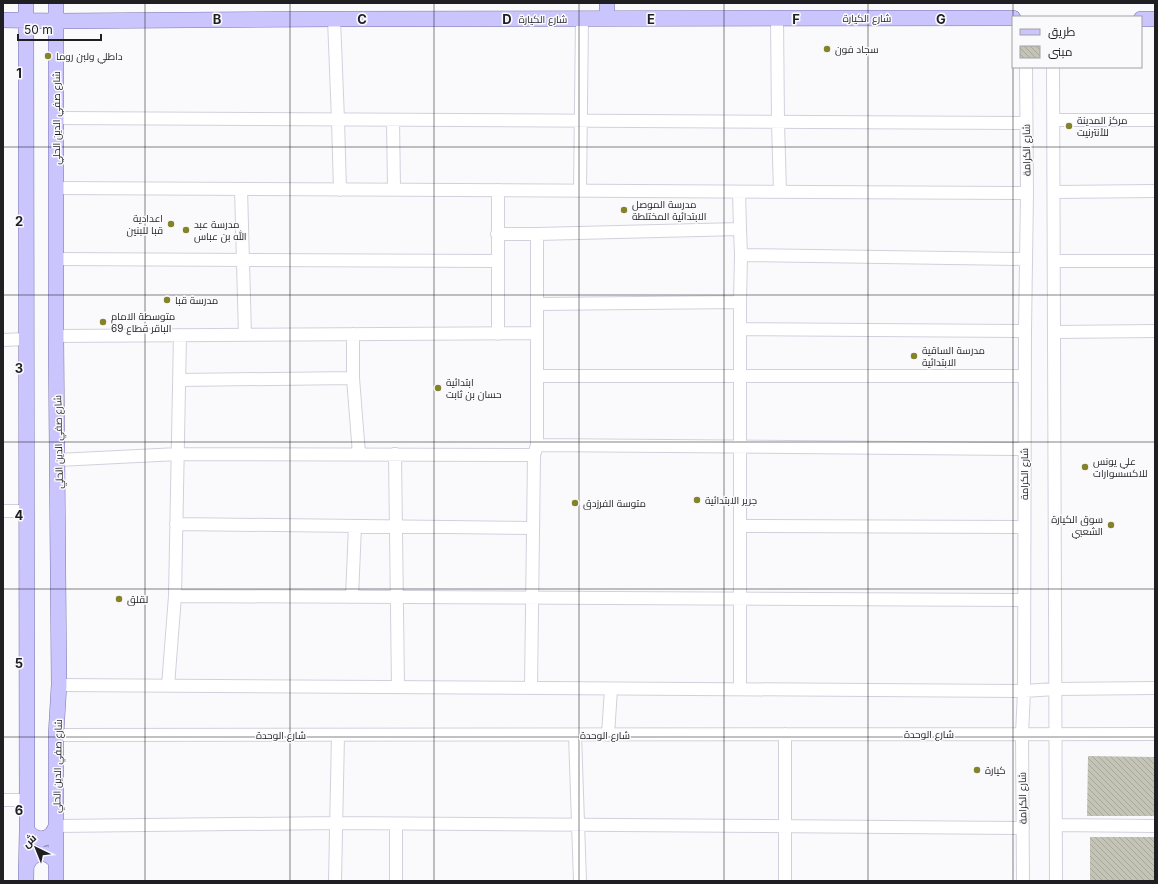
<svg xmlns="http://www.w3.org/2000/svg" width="1158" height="884" font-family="Inter,Cairo,sans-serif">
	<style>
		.building { fill: url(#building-back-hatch) }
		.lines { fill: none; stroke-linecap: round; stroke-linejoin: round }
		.minor-casing { stroke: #d1d1dd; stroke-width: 14 }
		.major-casing { stroke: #7872b1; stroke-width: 16 }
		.minor { stroke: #fff; stroke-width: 12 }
		.major { stroke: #cbc5fe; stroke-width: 15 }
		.grid { fill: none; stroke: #1e1e23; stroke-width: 1; stroke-opacity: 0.55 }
		.poi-dot { fill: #84832c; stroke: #fafafd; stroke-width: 1.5 }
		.labels { text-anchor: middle; stroke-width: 3; stroke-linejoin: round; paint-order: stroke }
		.street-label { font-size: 10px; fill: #1e1e23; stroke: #fafafd }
		.poi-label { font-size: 10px; fill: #1e1e23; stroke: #fafafd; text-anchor: start }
		.grid-label { font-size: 13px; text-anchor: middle; font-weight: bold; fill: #1e1e23; stroke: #fafafd; stroke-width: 3; stroke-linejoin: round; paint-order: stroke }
	</style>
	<defs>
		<pattern id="building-back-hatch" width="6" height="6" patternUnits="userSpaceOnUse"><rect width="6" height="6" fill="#c3c3b6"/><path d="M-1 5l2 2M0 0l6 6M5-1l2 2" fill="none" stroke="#a7a79c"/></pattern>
	</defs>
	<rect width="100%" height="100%" fill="#fafafd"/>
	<!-- building -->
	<path class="building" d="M1088 756 1155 757V816H1087Z
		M1090 837H1155V881H1090Z"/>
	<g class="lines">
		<defs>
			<path id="minor" d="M777 18 778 122 780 192
				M334 19 338 120 340 190
				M1053 67 1056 881
				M56 118 1026 123
				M393 120 394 189
				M1053 120H1155
				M56 188 1027 193
				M241 189 245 335
				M498 190V334
				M580 191 582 18
				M739 192 740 229 741 255 740 302V689
				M1054 192 1155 191
				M497 234H537L740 229
				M741 255 1026 259
				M56 259 498 261
				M1054 261H1155
				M537 304 740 302
				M740 329 1025 331
				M1054 332 1155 331
				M353 334V378L359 454
				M56 336 537 333
				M3 340 26 339
				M537 376H1025
				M179 380 353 378
				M537 445 1024 449
				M395 454 398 687
				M58 460 178 454 534 455
				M3 511H26
				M176 524 533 528
				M740 526 1024 527
				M175 596 1023 600
				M352 597 355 526
				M59 685 1024 691 1055 689 1155 688
				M168 686 175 596 180 335
				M531 688 534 455 537 445V234
				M785 734V881
				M56 735 1155 734
				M575 735 580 881
				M608 735 611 689
				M3 800H26
				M1056 825 1155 826
				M56 826 336 823 1023 828
				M335 881 338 735
				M396 881V824
				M1023 881 1022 734 1024 691 1025 331 1027 193 1026 67"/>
			<path id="major" d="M26 3 27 830 26 881
				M607 18V3
				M1141 19H1155
				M3 20 56 21 334 19 1013 18
				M27 830C36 843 51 841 56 826
				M26 867C31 852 46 849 56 862
				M56 881V735L59 685 56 336V3"/>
		</defs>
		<!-- minor casing -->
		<use href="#minor" class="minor-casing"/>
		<!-- major casing -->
		<use href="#major" class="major-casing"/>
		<!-- minor -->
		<use href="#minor" class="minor"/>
		<!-- major -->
		<use href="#major" class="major"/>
	</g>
	<!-- grid -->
	<path class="grid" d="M145 3V881M290 3V881M434 3V881M579 3V881M724 3V881M868 3V881M1013 3V17M1013 67V881M3 147H1155M3 295H1155M3 442H1155M3 589H1155M3 737H1155"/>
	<!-- markers -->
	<g class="poi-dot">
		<circle cx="827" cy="49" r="4"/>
		<circle cx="48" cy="56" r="4"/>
		<circle cx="1069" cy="126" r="4"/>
		<circle cx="624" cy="210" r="4"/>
		<circle cx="171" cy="224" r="4"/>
		<circle cx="186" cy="230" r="4"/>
		<circle cx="167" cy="300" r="4"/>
		<circle cx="103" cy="322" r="4"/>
		<circle cx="914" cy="356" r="4"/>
		<circle cx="438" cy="388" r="4"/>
		<circle cx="1085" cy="467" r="4"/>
		<circle cx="697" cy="500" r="4"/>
		<circle cx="575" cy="503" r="4"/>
		<circle cx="1111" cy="525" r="4"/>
		<circle cx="119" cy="599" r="4"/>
		<circle cx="977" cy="770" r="4"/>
	</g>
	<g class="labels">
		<!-- street labels -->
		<g class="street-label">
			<text x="867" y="22">شارع الكيارة</text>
			<text x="543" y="23">شارع الكيارة</text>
			<text transform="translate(56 118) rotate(-90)" y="4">شارع صفي الدين الحلي</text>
			<text transform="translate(1026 150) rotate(-91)" y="4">شارع الكرامة</text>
			<text transform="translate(58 442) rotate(-91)" y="4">شارع صفي الدين الحلي</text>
			<text transform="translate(1024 474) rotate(-90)" y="4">شارع الكرامة</text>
			<text x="929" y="738">شارع الوحدة</text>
			<text x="281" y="739">شارع الوحدة</text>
			<text x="605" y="739">شارع الوحدة</text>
			<text transform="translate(57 766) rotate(-89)" y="4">شارع صفي الدين الحلي</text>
			<text transform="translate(1022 798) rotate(-91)" y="4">شارع الكرامة</text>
		</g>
		<!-- poi labels -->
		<g class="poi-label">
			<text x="835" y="53">سجاد فون</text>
			<text x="56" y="60">داطلي ولبن روما</text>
			<text x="1077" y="124">مركز المدينة<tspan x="1077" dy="12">للأنترنيت</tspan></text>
			<text x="632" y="208">مدرسة الموصل<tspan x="632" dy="12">الابتدائية المختلطة</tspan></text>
			<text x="163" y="222" text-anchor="end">اعدادية<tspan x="163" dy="12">قبا للبنين</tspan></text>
			<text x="194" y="228">مدرسة عبد<tspan x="194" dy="12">الله بن عباس</tspan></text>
			<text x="175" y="304">مدرسة قبا</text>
			<text x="111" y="320">متوسطة الامام<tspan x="111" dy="12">الباقر قطاع 69</tspan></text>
			<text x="922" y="354">مدرسة الساقية<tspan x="922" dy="12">الابتدائية</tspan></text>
			<text x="446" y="386">ابتدائية<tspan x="446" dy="12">حسان بن ثابت</tspan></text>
			<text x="1093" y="465">علي يونس<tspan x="1093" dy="12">للاكسسوارات</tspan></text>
			<text x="705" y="504">جرير الابتدائية</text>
			<text x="583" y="507">متوسة الفرزدق</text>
			<text x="1103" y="523" text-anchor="end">سوق الكيارة<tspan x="1103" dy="12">الشعبي</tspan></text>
			<text x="127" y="603">لقلق</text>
			<text x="985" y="774">كيارة</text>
		</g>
	</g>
	<g class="grid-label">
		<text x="217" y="24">B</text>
		<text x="362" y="24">C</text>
		<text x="507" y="24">D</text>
		<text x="651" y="24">E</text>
		<text x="796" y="24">F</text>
		<text x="941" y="24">G</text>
		<text x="19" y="78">1</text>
		<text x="19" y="226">2</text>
		<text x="19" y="373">3</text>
		<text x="19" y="520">4</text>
		<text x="19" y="668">5</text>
		<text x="19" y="815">6</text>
	</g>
	<!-- border -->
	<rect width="1158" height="884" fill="none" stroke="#1e1e23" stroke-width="8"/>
	<!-- legend -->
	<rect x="1012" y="16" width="130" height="52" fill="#fafafd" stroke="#a2a2a6"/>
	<rect x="1020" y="29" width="20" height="6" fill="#cbc5fe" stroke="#a2a2a6"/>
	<text x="1048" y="36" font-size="12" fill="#1e1e23">طريق</text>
	<rect x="1020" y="46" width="20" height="12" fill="url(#building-back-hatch)" stroke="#a2a2a6"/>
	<text x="1048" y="56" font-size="12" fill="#1e1e23">مبنى</text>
	<!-- north arrow -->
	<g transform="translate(36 848) rotate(317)" stroke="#fafafd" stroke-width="3" paint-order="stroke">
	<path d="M0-3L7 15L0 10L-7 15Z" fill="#1e1e23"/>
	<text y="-6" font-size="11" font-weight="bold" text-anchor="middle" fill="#1e1e23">ش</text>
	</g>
	<!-- scale -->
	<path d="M18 34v6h83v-6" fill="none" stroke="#1e1e23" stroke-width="2"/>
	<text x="24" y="34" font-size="12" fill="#1e1e23" stroke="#fafafd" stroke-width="3" paint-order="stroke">50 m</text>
</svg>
